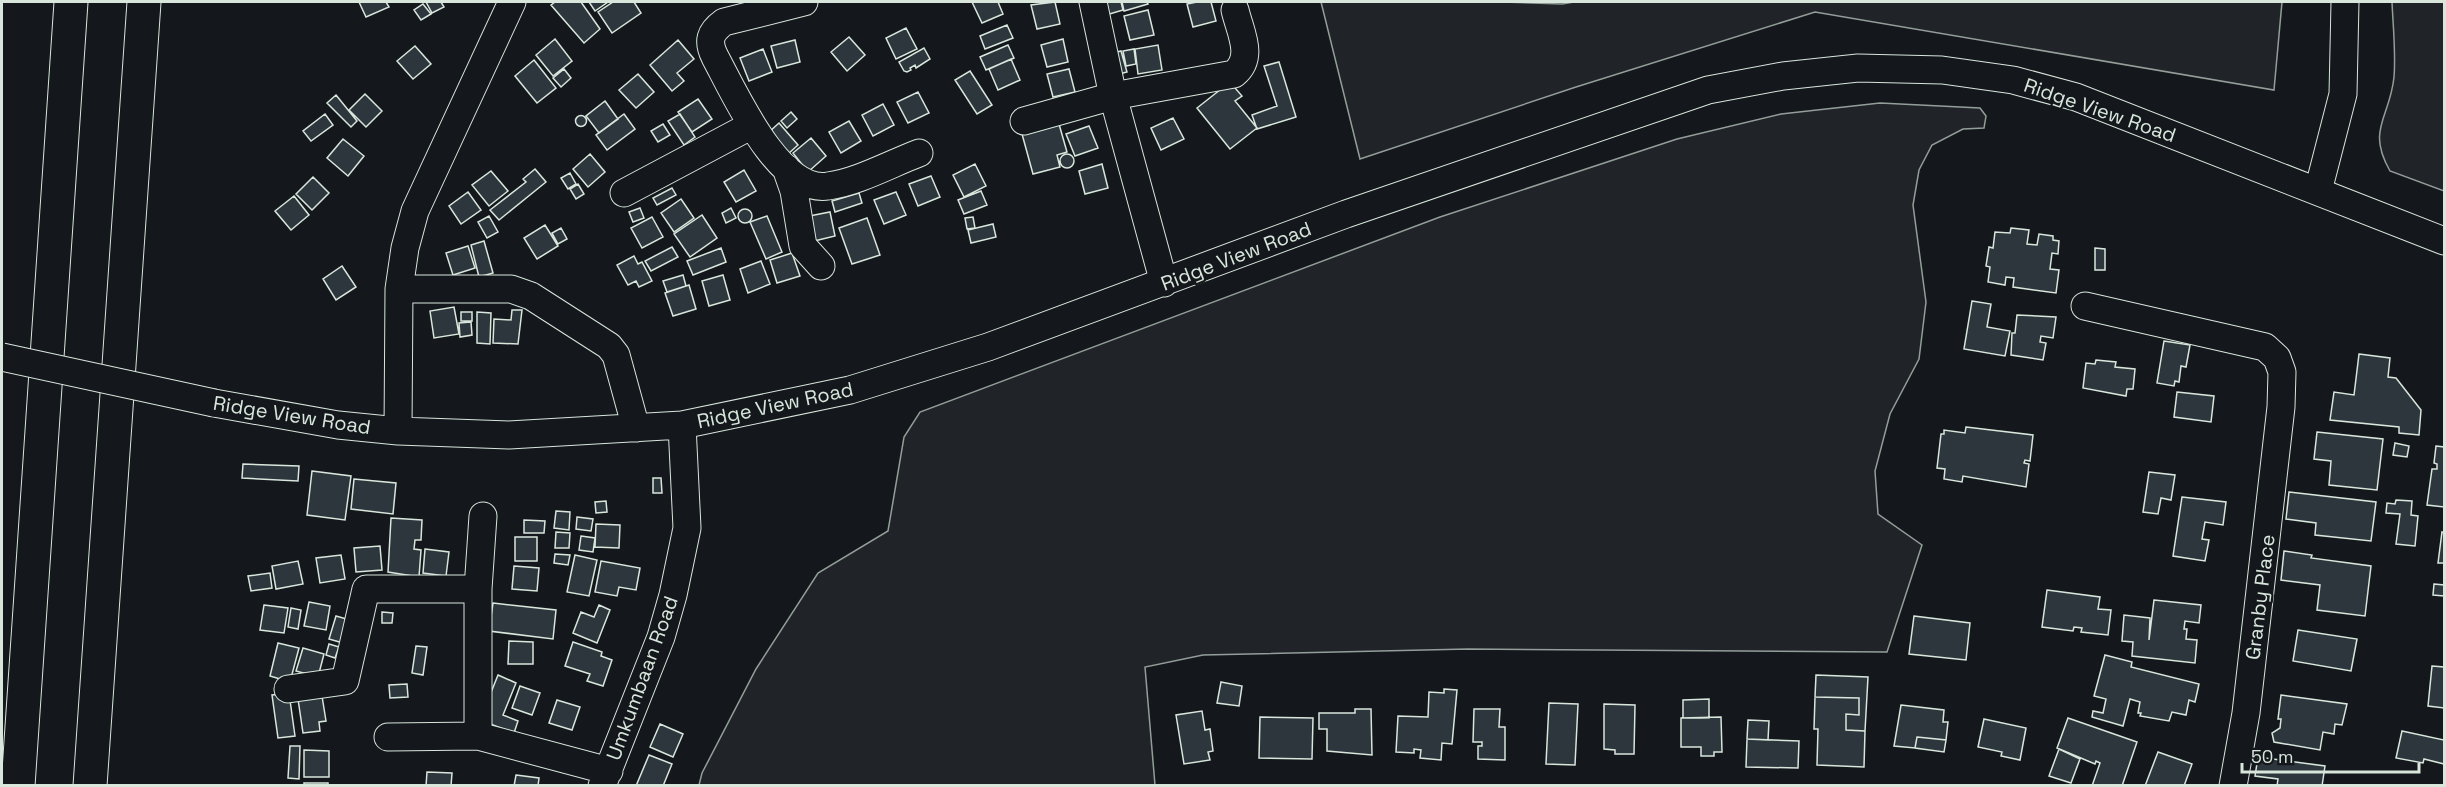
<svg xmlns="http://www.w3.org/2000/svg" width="2446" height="787" font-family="'Space Grotesk',sans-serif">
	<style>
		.green { fill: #202428; stroke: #939e99; stroke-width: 1.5 }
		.building { fill: #2c363c; stroke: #d8e6dc; stroke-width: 1.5 }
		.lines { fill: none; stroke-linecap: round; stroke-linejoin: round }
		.minor-casing { stroke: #d8e6dc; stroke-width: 29 }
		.highway-casing { stroke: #d8e6dc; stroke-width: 35 }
		.minor { stroke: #14181c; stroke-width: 27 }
		.highway { stroke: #14181c; stroke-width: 33 }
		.minor-bridge-casing { stroke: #d8e6dc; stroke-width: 29; stroke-linecap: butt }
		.minor-bridge { stroke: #14181c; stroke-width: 27 }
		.labels { text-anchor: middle; stroke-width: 4.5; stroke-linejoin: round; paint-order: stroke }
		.street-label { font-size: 20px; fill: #d8e6dc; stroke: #14181c }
	</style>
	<rect width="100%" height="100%" fill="#14181c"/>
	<!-- green -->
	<path class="green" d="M1321 2H1503L1562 4 1574 2H2282L2274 90 1815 12 1576 87 1360 159Z
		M2392 2H2444V191L2390 171C2366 129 2390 118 2394 77 2396 53 2393 26 2392 2Z
		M1880 103 1980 108 1986 116 1984 128 1963 129 1932 145 1919 170 1913 205 1926 302 1919 359 1890 414 1875 471 1878 514 1922 545 1887 652 1468 649 1203 655 1145 667 1155 785H699L702 773 756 669 818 573 888 531 904 437 920 412 1440 217 1677 139 1781 114Z"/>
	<!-- building -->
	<path class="building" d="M359 2H386L389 7 366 17Z
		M426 2H441L444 7 432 13Z
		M555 2H581L600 29 584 43 551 5Z
		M589 2H608L595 11Z
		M613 2H634L641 13 612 33 598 12Z
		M972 2H998L1003 14 982 23Z
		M1055 2 1060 24 1037 29 1031 5Z
		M1103 2H1121L1123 10 1106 15Z
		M1122 2H1147L1148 4 1124 11Z
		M1197 2H1211L1216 21 1193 27 1187 4Z
		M423 4 431 14 421 20 414 10Z
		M1148 10 1154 35 1130 40 1124 16Z
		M1007 25 1013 38 985 49 980 36Z
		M906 28 917 49 896 59 886 38Z
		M849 37 865 55 847 71 831 52Z
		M555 39 572 61 553 76 536 55Z
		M1063 39 1068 62 1047 67 1041 45Z
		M678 40 694 59 677 73 684 81 672 91 650 65Z
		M795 40 800 62 777 68 771 46Z
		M1008 45 1014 58 986 70 980 57Z
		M1158 45 1162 70 1138 74 1135 49Z
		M415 46 431 64 413 79 397 61Z
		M924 48 930 59 916 68 915 65 910 68 911 70 907 72 904 71 899 62Z
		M763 49 772 72 749 81 740 58Z
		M1134 49 1136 64 1126 66 1123 51Z
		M1121 51 1127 72 1119 74 1113 53Z
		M1011 59 1020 80 998 90 989 69Z
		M534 60 556 88 537 103 515 76Z
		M1279 62 1296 117 1257 129 1252 115 1277 106 1264 66Z
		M564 69 571 78 561 87 553 78Z
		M1069 69 1075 92 1053 97 1047 74Z
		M970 71 992 105 977 114 955 80Z
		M638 74 654 92 636 108 619 90Z
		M1230 82 1242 96 1235 101 1257 128 1230 149 1197 108Z
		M918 92 929 113 908 123 897 102Z
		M365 94 382 111 366 127 349 110Z
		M336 95 357 121 351 127 327 103Z
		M698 99 712 119 692 132 678 112Z
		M605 101 618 119 599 133 586 116Z
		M883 104 894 125 873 136 862 115Z
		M791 112 797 119 787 128 781 121Z
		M325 114 333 125 311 141 303 131Z
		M624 114 635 129 607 150 596 135Z
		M680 114 695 137 684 145 668 121Z
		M575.5 121a5.5 5.5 0 1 1 11 0a5.5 5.5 0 1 1-11 0Z
		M1173 118 1184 139 1161 150 1151 128Z
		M849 121 861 141 841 153 829 132Z
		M779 123 798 145 788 154 769 132Z
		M663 124 670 135 658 142 651 131Z
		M1059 124 1067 152 1057 155 1060 167 1033 174 1022 134Z
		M1089 126 1098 148 1075 156 1066 134Z
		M811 138 826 156 808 172 793 153Z
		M343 139 364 156 348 176 327 158Z
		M590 154 605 172 588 187 573 169Z
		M1060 161a7 7 0 1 1 14 0a7 7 0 1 1-14 0Z
		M975 164 986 186 964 197 953 175Z
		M1102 164 1108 188 1085 194 1079 171Z
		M535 169 546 182 499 220 490 210 526 182 523 179Z
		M744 170 756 191 736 202 724 182Z
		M491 171 508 191 489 206 472 185Z
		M570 173 576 184 568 189 561 178Z
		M931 176 940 197 918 206 909 184Z
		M313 177 329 193 312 210 296 194Z
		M578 184 584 194 576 199 570 189Z
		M672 188 676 195 657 205 653 198Z
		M981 191 987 205 964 214 958 200Z
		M468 192 481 210 461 224 449 206Z
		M896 192 906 215 884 224 874 200Z
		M859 193 862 203 835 212 832 201Z
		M294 196 309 215 291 230 275 211Z
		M681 199 694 218 674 232 661 213Z
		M640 208 644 218 633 222 629 212Z
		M731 208 736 218 726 223 722 213Z
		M738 216a7 7 0 1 1 14 0a7 7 0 1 1-14 0Z
		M830 212 835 236 810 242 804 217Z
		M702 215 717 238 690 257 674 234Z
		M489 216 498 232 487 238 478 222Z
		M767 216 782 252 766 259 750 222Z
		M652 217 663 237 642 248 631 228Z
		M973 217 975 228 967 229 965 218Z
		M867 218 880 255 852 264 839 228Z
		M993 224 996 237 971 243 968 230Z
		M545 225 558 246 537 259 524 238Z
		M561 228 567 239 558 244 552 233Z
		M2011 228 2029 230 2027 244 2037 245 2039 234 2053 236V240L2059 241 2058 254 2052 253 2050 269 2059 270 2056 293 2013 287 2014 278 2006 277 2005 285 1988 282 1990 267 1986 266 1989 247 1993 248 1995 232 2010 233Z
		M484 241 493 273 479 277 471 245Z
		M468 246 475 268 453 275 446 253Z
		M672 247 678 257 651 271 645 261Z
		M721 248 726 262 693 275 687 261Z
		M2095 248 2105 249V270H2095Z
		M792 253 800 276 777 283 770 260Z
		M634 256 638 264 642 262 652 281 639 287 636 281 628 285 617 265Z
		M761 261 770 284 748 293 740 269Z
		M342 266 356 287 336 300 323 279Z
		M683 275 686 286 667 292 663 281Z
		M723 275 730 300 709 306 702 281Z
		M689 285 696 309 673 316 665 293Z
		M1972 301 1991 304 1987 327 2010 331 2005 356 1964 349Z
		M454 307 459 334 434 338 430 311Z
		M512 310H522L518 344 493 343 494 319 511 320Z
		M461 312H472V321H461Z
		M477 312 491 313 490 344 477 343Z
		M2017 315 2056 317 2053 338 2041 336 2040 342 2046 343 2043 360 2011 355 2012 333H2015Z
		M471 322 472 335 460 337 459 323Z
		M2164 341 2190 345 2186 367 2181 366 2179 382 2175 381 2174 386 2157 383Z
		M2359 354 2390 358 2388 377 2396 378 2421 410 2419 435 2399 433V427L2330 420 2334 392 2354 395Z
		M2096 360 2116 362 2115 367 2135 369 2133 389H2127L2126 396 2083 388 2086 363 2095 364Z
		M2177 392 2214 396 2211 422 2174 417Z
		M1966 427 2033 435 2030 461 2025 460 2024 463 2029 464 2026 487 1963 476 1962 482 1944 479 1945 469 1937 468 1941 434H1944V430L1965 433Z
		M2317 432 2383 439 2377 490 2329 485 2331 461 2314 459Z
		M2395 443 2409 446 2407 457 2393 455Z
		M2436 446 2444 447V507L2427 505 2432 469H2437V464L2434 463Z
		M243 464 299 466 298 481 242 478Z
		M312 471 351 476 345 520 307 515Z
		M2149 472 2175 475 2171 500 2161 498 2158 514 2143 512Z
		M653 478H661L662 493H653Z
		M354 479 396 483 393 514 351 509Z
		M2289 492 2376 502 2371 541 2315 535 2316 523 2286 519Z
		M2182 497 2226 502 2223 525 2205 522 2202 539 2209 540 2205 561 2173 556Z
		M2396 500 2412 501 2411 515 2418 516 2415 546 2396 544 2400 514 2386 513 2387 503 2395 504Z
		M606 501 607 512 596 513 595 502Z
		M556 511 570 512 569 530 554 528Z
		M577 517 593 519 591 531 576 529Z
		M391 518 422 520 421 540H415L414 549 421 550 419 577 388 572Z
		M524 520 545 521 544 533H524Z
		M596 524 620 525 619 548 595 547Z
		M556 532 570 533 569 548H555Z
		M2442 532 2444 533V563H2438Z
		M581 536 595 538 593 552 579 550Z
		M515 537H537V561H515Z
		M380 546 382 570 356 572 354 548Z
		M425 549 449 552 446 576 423 573Z
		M2284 551 2312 555 2311 558 2371 566 2365 616 2317 610 2320 585 2281 580Z
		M555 554 570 555 568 565 554 563Z
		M341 555 345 579 320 583 316 558Z
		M575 555 597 560 589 596 567 592Z
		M298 561 303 584 276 589 272 566Z
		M601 561 640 568 636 590 619 587 617 596 595 592Z
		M514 566 539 568 537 591 512 589Z
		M270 573 272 588 251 591 248 576Z
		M2434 584 2444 585V596L2433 595Z
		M2047 590 2100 597 2098 609 2111 610 2108 635 2081 632 2082 628 2074 627 2073 631 2042 627Z
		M2154 600 2201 605 2199 623 2185 621 2184 629H2187L2186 639 2197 640 2195 663 2132 656 2133 642 2122 641 2124 615 2150 618 2149 640Z
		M309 602 330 606 326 630 304 626Z
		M493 603 556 610 553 639 489 631Z
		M264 605 288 608 284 633 260 630Z
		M599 605 610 610 597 643 573 633 581 612 594 617Z
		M291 608 301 610 298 629 288 627Z
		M382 612 393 613 392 623H382Z
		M336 616 350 620 343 643 329 639Z
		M1914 616 1970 623 1966 660 1909 654Z
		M2298 630 2357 639 2351 671 2293 661Z
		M509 641 533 642V664H508Z
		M573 642 602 652 601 656 612 660 603 686 587 681 590 674 565 666Z
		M278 643 299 648 290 682 270 676Z
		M329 644 339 647 335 658 326 655Z
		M416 646 427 647 423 675 412 673Z
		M303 648 324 654 318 677 296 671Z
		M2105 655 2132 662 2131 667 2199 684 2195 702 2189 700 2186 715 2172 712 2169 721 2140 716 2141 713H2138L2140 702 2130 699 2123 726 2092 717 2093 711 2103 713 2106 699 2094 696Z
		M2432 666 2444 667V708L2428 706Z
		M498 675 516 683 503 715 518 721 514 733 480 720Z
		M1816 675 1868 677 1865 731 1846 730V714L1859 715V698L1815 697Z
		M1221 682 1242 686 1239 706 1217 703Z
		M407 684 408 697 390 698 389 685Z
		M520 686 540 693 532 715 512 708Z
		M1444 689 1457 690 1452 744 1442 743 1441 760 1420 758 1421 750 1414 749V753L1396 752 1398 716 1428 717 1429 692 1444 693Z
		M289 693 295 736 278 738 272 695Z
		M2281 695 2347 704 2342 725 2335 724 2334 734 2323 732 2320 750 2274 742 2272 733 2280 728 2281 719H2278Z
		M322 696 326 721 319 722 320 731 303 733 298 699Z
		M1815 697 1859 698V715L1846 714V730L1865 731 1864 767 1817 765 1818 729H1814Z
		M1709 699V718H1683V700Z
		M557 700 580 707 572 730 549 723Z
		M1549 703 1578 704 1575 765 1546 764Z
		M1604 704 1635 705 1634 754H1615V750L1604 749Z
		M1901 705 1944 710 1943 722H1948L1946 740 1917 737 1915 748 1894 746Z
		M1355 709H1371L1372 755 1327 751V729H1319V713H1355Z
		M1474 709H1500L1499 727H1505V760L1478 759V746H1482V742H1473Z
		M1202 711 1205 730 1210 729 1213 751 1208 752 1210 760 1184 764 1176 715Z
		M1260 717 1313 718 1312 759 1259 758Z
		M1721 717 1722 752H1714V756H1701V747H1681V718Z
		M2068 718 2137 742 2122 786H2092L2100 763 2096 761 2095 764 2057 748Z
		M1984 719 2026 728 2020 760 2001 756 2002 752 1978 747Z
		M1748 720 1769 721 1768 740 1747 739Z
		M660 724 683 734 673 757 650 747Z
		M2402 731 2444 740V764L2424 759 2423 763 2396 758Z
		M1917 737 1946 740 1944 752 1915 748Z
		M1747 739 1799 741 1798 768 1746 767Z
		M290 746H300L299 779 288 778Z
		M2059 749 2080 759 2071 783 2049 776Z
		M304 750 329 751V777H304Z
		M2158 752 2192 764 2184 786H2145Z
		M649 755 672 764 663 786H636Z
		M2258 757 2325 766 2322 786H2277L2278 779 2255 776Z
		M427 772 452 773 451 786H426Z
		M516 775 539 778 538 786H514Z
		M304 783H328V786H304Z"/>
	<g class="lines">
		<defs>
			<path id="minor" d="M804 2 724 22C710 32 707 41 715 57 734 92 779 194 828 186 858 182 890 164 919 153
				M1093 2 1113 96 1164 283
				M1024 121 1113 96 1234 74C1255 57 1240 32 1235 10
				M786 168 794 191 803 246 821 266
				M2318 191 2343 94 2345 2
				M624 193 752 125
				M399 289H511L531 296 609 346 616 355 636 428
				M2085 306 2265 347 2277 358 2282 372 2281 407 2246 713 2233 786
				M214 403 338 425 398 431 509 435 682 425 850 390 988 347 1346 214 1708 90 1783 76 1858 68 1942 70 2013 80 2076 97 2444 241
				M398 431 399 289 405 248 415 211 512 2
				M478 589 483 516
				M288 689 345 681 366 589H478V736L609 771
				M388 737 478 736
				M602 786 661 637 673 595 687 528 682 425"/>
			<path id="highway" d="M18 786 71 2
				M90 786 144 2"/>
		</defs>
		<!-- minor casing -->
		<use href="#minor" class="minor-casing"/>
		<!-- highway casing -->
		<use href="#highway" class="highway-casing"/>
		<!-- minor -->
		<use href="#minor" class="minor"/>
		<!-- highway -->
		<use href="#highway" class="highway"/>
		<defs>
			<path id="minor-bridge" d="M2 357 214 403"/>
		</defs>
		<!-- minor-bridge casing -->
		<use href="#minor-bridge" class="minor-bridge-casing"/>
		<!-- minor-bridge -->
		<use href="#minor-bridge" class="minor-bridge"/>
	</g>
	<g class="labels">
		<!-- street labels -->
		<g class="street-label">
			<text transform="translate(2100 110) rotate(19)" y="7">Ridge View Road</text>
			<text transform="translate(1236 256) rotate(-21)" y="7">Ridge View Road</text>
			<text transform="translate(775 405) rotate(-12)" y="7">Ridge View Road</text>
			<text transform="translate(292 415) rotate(9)" y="7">Ridge View Road</text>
			<text transform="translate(2260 597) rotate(-83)" y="7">Granby Place</text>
			<text transform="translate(642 678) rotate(-70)" y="7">Umkumbaan Road</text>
		</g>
	</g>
	<!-- border -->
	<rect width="2446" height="787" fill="none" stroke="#d8e6dc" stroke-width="6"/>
	<!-- scale -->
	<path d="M2242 763v9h177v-9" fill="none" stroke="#d8e6dc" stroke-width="3"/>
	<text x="2251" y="763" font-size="18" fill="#d8e6dc" stroke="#14181c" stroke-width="4.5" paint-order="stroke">50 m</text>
</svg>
